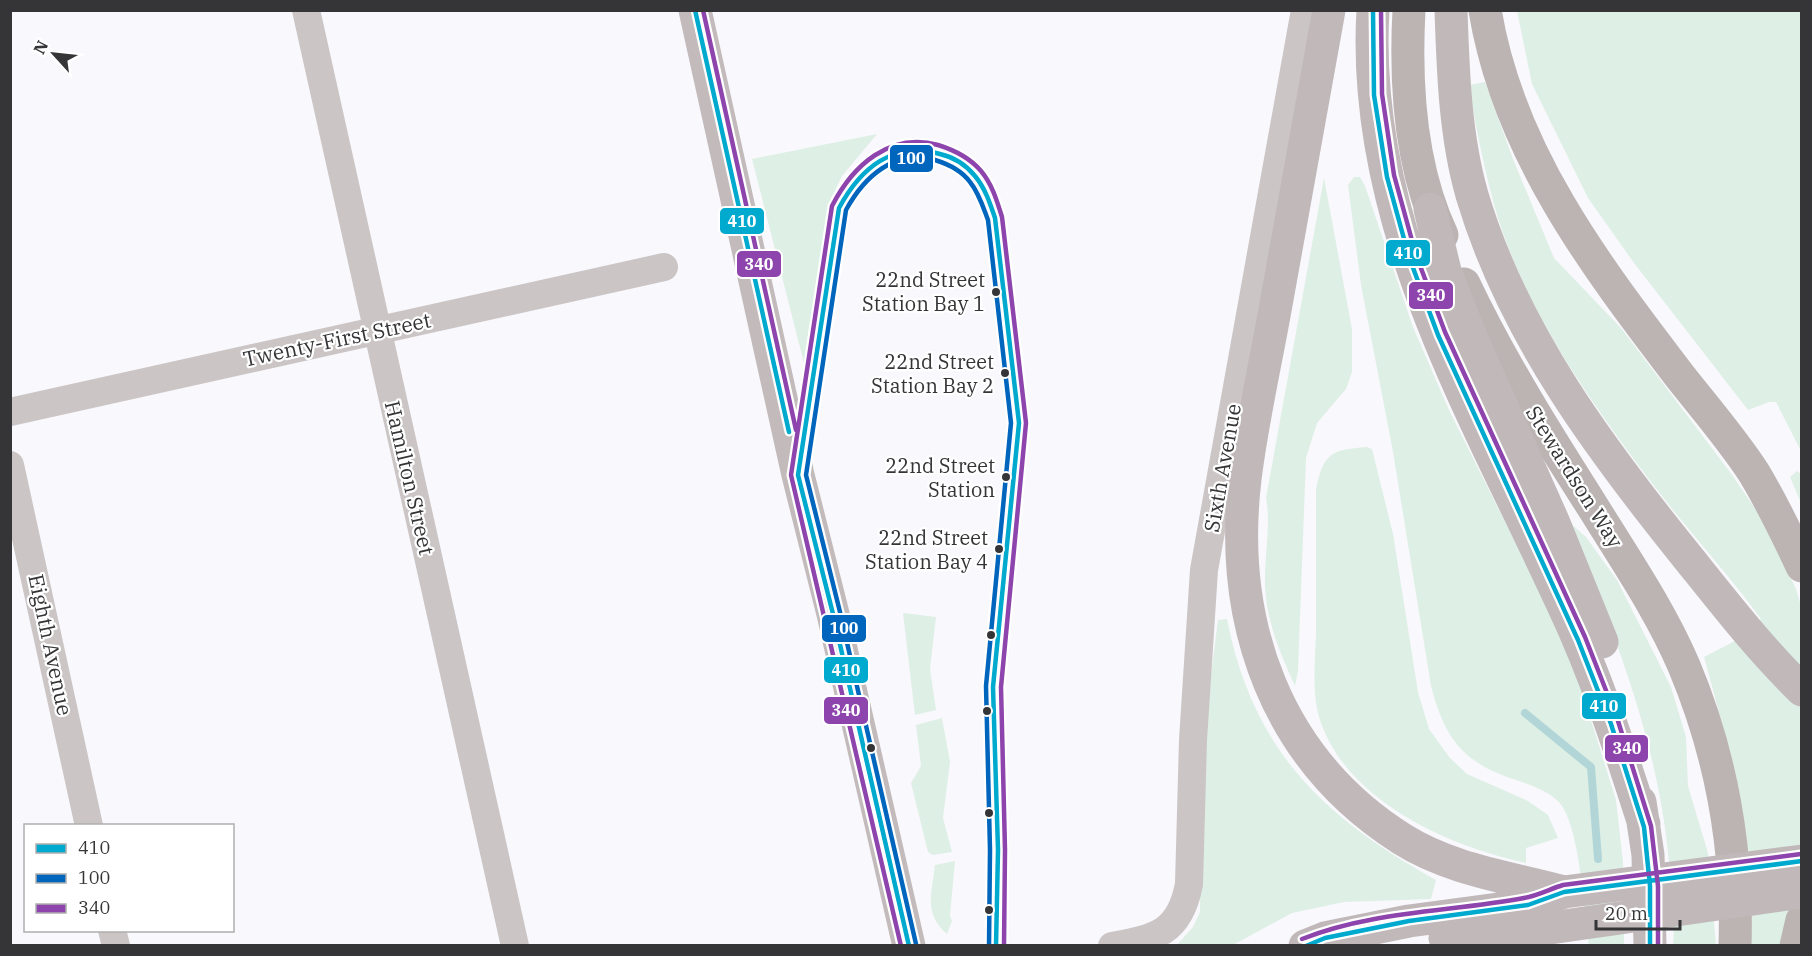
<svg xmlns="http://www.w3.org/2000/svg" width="1812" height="956" font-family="'IBM Plex Serif',serif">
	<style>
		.green { fill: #deefe5 }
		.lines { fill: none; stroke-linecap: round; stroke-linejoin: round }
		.stream { stroke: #b2d6d8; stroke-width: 8 }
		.street { stroke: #cbc5c5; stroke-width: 28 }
		.secondary { stroke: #c3bbbb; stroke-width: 33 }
		.primary { stroke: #bcb4b3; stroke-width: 33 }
		.highway { stroke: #c0b8b9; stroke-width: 33 }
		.highway-bridge { stroke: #c0b8b9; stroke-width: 33 }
		.bus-1-casing { stroke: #fff; stroke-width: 9 }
		.bus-2-casing { stroke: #fff; stroke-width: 9 }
		.bus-3-casing { stroke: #fff; stroke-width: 9 }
		.bus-1 { stroke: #00a9ce; stroke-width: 4.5 }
		.bus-2 { stroke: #0065bd; stroke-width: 4.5 }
		.bus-3 { stroke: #8e44ad; stroke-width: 4.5 }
		.bus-dot { fill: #353538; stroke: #fff; stroke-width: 2 }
		.labels { text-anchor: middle; stroke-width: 4.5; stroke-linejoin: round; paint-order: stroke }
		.bus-label { font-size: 20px; fill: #353538; stroke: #fff; text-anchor: end }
		.street-label { font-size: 21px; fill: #353538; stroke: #fff }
		.line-badge { stroke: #fff; stroke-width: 2 }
		.badge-label { font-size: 16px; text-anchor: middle; font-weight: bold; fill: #fff }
	</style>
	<rect width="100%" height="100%" fill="#f9f8fd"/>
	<!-- green -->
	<path class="green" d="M1517 11H1801V451L1776 402H1769L1748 410 1634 263 1588 198 1532 84Z
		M1485 82 1513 159 1554 258 1621 328 1730 472 1765 523 1796 589 1802 609V842L1782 945H1749L1746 845 1736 775 1704 657 1733 642 1761 619C1729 575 1692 535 1658 491 1595 408 1530 319 1498 218 1485 174 1476 129 1469 85Z
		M877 134 842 176 828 205 806 371 752 159Z
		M1354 177H1360L1365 186 1413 327 1449 410 1547 606 1577 675 1616 800 1623 862 1624 945H1589C1584 911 1580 833 1562 806 1553 793 1533 786 1519 781 1464 764 1445 740 1431 686L1393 452 1361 285 1348 185Z
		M1324 178 1352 329V372L1346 389 1317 423 1306 458 1298 671 1295 686C1279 651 1264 616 1265 576 1265 551 1271 524 1266 498Z
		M1367 447 1372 449 1393 534 1418 692 1429 729 1450 758 1467 774 1528 801 1548 815 1558 838 1526 848V863C1448 846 1345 801 1319 717 1312 692 1315 661 1316 635 1316 586 1316 538 1316 489 1324 453 1330 450 1367 447Z
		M1797 471 1801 474V503L1790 477Z
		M1569 522 1586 537 1617 580 1671 687 1686 737 1688 786 1708 853 1716 945H1673C1675 927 1672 909 1671 891 1665 759 1618 642 1569 522Z
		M903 613 936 617 930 669 936 710 915 715Z
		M1227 619C1253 751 1323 817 1436 880L1431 899 1344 902 1292 913 1233 945 1176 946 1193 927 1200 912 1199 829 1204 730 1218 620Z
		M942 718 950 762 943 818 952 852 933 855 928 852 911 783 921 766 916 725Z
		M955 861 950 915 952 921 947 934C923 913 932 893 935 865Z"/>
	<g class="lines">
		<!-- stream -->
		<path class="stream" d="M1525 713 1591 767 1598 859"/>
		<!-- street -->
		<path class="street" d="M306 10 515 946
			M10 412 664 267
			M10 465 89 826
			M112 930 116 946
			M1112 946C1156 938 1180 933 1189 884L1193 740 1204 570 1305 10"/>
		<!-- secondary -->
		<path class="secondary" d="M695 10 798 475 833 614 909 946"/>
		<!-- primary -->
		<path class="primary" d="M1409 10C1405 84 1410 167 1442 235
			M1485 10C1508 151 1595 265 1679 375 1704 407 1732 439 1754 473 1772 503 1787 534 1802 566
			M1464 284C1502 364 1549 438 1596 512 1627 562 1661 612 1684 666 1721 754 1738 850 1735 946
			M1796 946 1802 920"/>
		<!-- highway -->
		<path class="highway" d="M1329 10C1311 110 1293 210 1275 310 1265 366 1252 422 1245 479 1228 624 1276 759 1402 839 1451 870 1509 877 1564 892
			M1373 10C1360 225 1476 415 1562 603 1596 675 1620 749 1644 824
			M1451 10C1453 71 1455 136 1472 195 1513 333 1600 449 1689 559 1725 604 1760 649 1802 690
			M1430 209 1445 271 1470 335 1553 521 1602 642
			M1640 802 1648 855 1650 946
			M1445 938 1529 931
			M1305 946 1325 938 1409 921 1528 905 1564 892"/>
		<!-- highway-bridge -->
		<path class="highway-bridge" d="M1564 892 1802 861
			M1529 931 1802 892"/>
		<defs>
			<path id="bus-1" d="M695 10 789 432
				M1373 10 1374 95 1387 177 1409 257 1438 335 1578 640 1611 724 1644 827 1650 886V946
				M909 946 833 614 798 475 839 208C860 169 893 140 940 154 953 157 966 165 975 176 985 188 990 203 995 218L1019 423 993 687 998 850 996 946
				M1306 946 1325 938 1409 921 1528 905 1564 892 1802 861"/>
			<path id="bus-2" d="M916 944 840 612 806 475 846 210C864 177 894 149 935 160 948 164 962 171 970 182 979 193 983 207 988 220L1011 423 986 686 990 850 989 946"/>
			<path id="bus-3" d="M703 10 796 430
				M1381 10 1382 94 1394 175 1416 255 1445 332 1585 637 1618 721 1651 826 1658 886V946
				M1302 939C1372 911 1450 912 1524 898 1537 896 1550 889 1563 885L1801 854
				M901 946 791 475 832 206C853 165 890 132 938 145 954 150 970 158 981 171 992 184 997 201 1002 217L1026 423 1001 687 1005 850 1004 946"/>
		</defs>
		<!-- bus-1 casing -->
		<use href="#bus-1" class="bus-1-casing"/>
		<!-- bus-2 casing -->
		<use href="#bus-2" class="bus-2-casing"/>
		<!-- bus-3 casing -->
		<use href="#bus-3" class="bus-3-casing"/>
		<!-- bus-1 -->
		<use href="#bus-1" class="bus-1"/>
		<!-- bus-2 -->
		<use href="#bus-2" class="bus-2"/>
		<!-- bus-3 -->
		<use href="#bus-3" class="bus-3"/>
	</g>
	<!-- markers -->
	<g class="bus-dot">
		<circle cx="996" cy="292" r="5"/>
		<circle cx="1005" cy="373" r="5"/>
		<circle cx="1006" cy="477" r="5"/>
		<circle cx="999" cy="549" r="5"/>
		<circle cx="991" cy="635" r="5"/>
		<circle cx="987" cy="711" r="5"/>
		<circle cx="871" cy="748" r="5"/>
		<circle cx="989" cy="813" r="5"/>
		<circle cx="989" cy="910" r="5"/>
	</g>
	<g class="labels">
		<!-- bus labels -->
		<g class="bus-label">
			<text x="985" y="287">22nd Street<tspan x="985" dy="24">Station Bay 1</tspan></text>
			<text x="994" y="369">22nd Street<tspan x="994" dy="24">Station Bay 2</tspan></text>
			<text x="995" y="473">22nd Street<tspan x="995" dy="24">Station</tspan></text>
			<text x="988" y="545">22nd Street<tspan x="988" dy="24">Station Bay 4</tspan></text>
		</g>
		<!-- street labels -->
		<g class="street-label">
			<text transform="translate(337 340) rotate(-12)" y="7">Twenty-First Street</text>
			<text transform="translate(1223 468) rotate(-80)" y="7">Sixth Avenue</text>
			<text transform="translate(1574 477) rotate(58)" y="7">Stewardson Way</text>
			<text transform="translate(409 478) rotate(77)" y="7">Hamilton Street</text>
			<text transform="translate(50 645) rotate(78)" y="7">Eighth Avenue</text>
		</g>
	</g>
	<g class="line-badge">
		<rect x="889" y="144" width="45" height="29" rx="6" fill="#0065bd"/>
		<rect x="719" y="207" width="46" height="28" rx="6" fill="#00a9ce"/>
		<rect x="1385" y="239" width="46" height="28" rx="6" fill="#00a9ce"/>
		<rect x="736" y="250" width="46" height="28" rx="6" fill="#8e44ad"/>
		<rect x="1408" y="281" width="46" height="29" rx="6" fill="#8e44ad"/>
		<rect x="821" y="614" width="46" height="29" rx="6" fill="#0065bd"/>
		<rect x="823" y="656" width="46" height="28" rx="6" fill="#00a9ce"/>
		<rect x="1581" y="692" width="46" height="28" rx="6" fill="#00a9ce"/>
		<rect x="823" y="696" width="46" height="29" rx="6" fill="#8e44ad"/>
		<rect x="1604" y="734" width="45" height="29" rx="6" fill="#8e44ad"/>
	</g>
	<g class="badge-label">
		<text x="911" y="164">100</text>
		<text x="742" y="227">410</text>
		<text x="1408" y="259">410</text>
		<text x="759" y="270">340</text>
		<text x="1431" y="301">340</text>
		<text x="844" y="634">100</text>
		<text x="846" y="676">410</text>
		<text x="1604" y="712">410</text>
		<text x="846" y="716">340</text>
		<text x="1627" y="754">340</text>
	</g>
	<!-- border -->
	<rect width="1812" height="956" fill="none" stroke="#353538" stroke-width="24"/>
	<!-- legend -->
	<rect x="24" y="824" width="210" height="108" fill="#ffffff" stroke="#aeaeaf" stroke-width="1.5"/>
	<rect x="36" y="844" width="30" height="9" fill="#00a9ce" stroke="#aeaeaf" stroke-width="1.5"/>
	<text x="78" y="854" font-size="18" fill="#353538">410</text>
	<rect x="36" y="874" width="30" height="9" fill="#0065bd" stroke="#aeaeaf" stroke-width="1.5"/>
	<text x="78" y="884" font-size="18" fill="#353538">100</text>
	<rect x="36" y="904" width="30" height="9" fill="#8e44ad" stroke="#aeaeaf" stroke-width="1.5"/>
	<text x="78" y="914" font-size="18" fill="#353538">340</text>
	<!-- north arrow -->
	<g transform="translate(54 54) rotate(297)" stroke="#ffffff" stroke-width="4.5" paint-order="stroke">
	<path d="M0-4.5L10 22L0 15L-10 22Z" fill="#353538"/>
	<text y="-9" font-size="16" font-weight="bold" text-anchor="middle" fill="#353538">N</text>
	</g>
	<!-- scale -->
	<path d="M1596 920v9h84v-9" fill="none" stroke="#353538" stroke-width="3"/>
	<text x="1605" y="920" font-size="18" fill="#353538" stroke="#ffffff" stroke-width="4.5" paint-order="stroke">20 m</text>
</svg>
